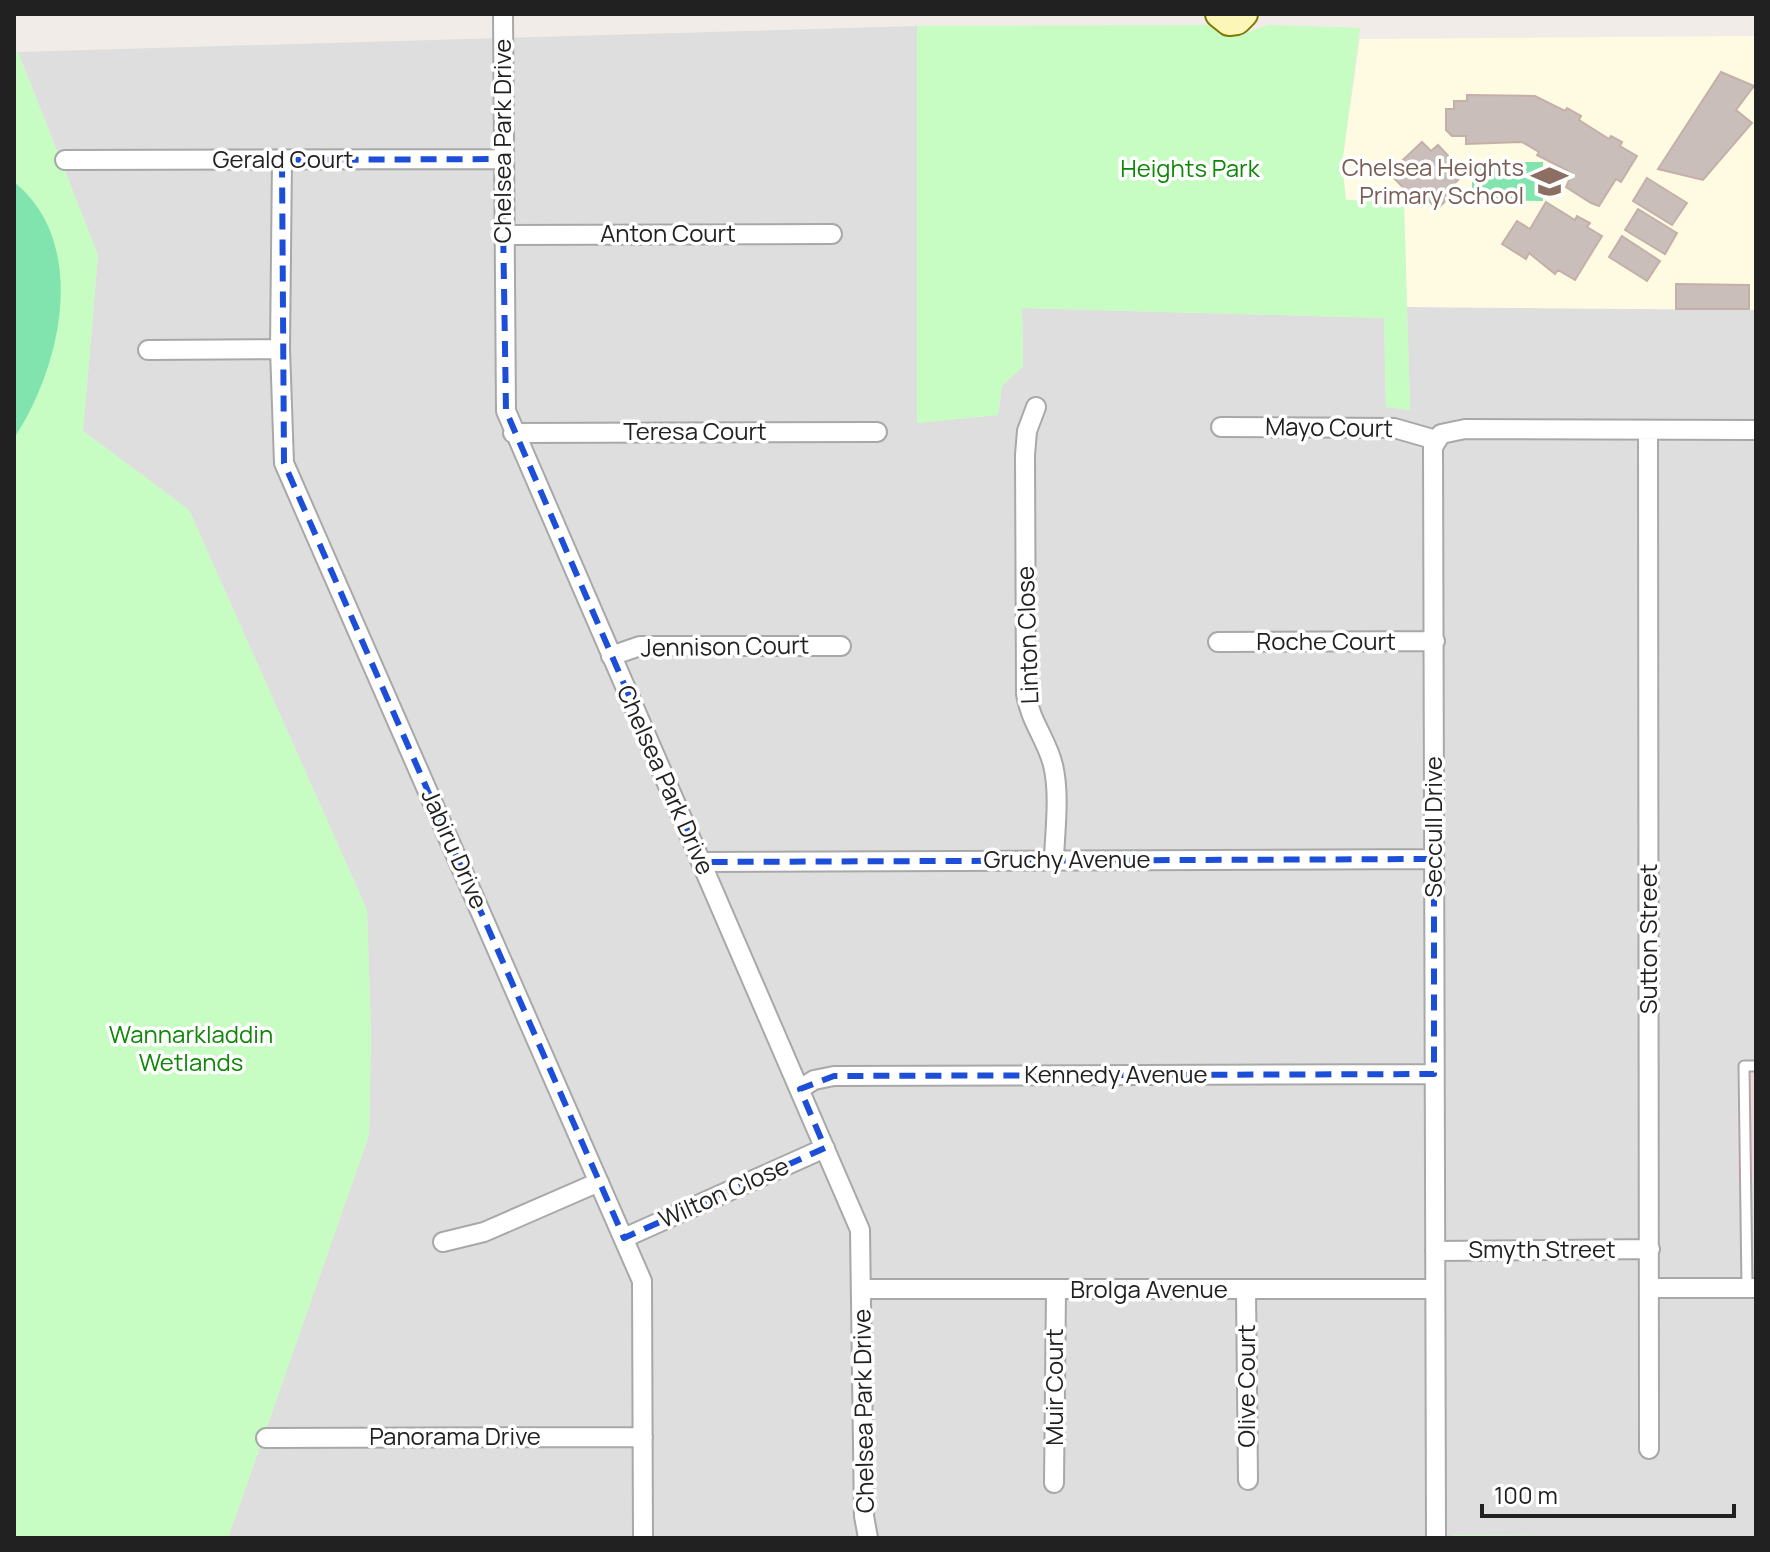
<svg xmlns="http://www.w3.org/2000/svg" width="1770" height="1552" font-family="Manrope,sans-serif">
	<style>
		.residential { fill: #dfdede }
		.commercial { fill: #f3d6d9 }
		.education { fill: #fffbe2 }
		.park { fill: #c7fcc3 }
		.pitch { fill: #81e4af }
		.building { fill: #cabeba; stroke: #c4b0a8; stroke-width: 2 }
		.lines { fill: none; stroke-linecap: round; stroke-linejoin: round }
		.lane-casing { stroke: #a8a8a8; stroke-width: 13 }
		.street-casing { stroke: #a8a8a8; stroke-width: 22 }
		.secondary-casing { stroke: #7f7a00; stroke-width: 30 }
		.lane { stroke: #fff; stroke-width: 9 }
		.street { stroke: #fff; stroke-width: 18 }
		.secondary { stroke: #fdf6b9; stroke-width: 26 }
		.marked { fill: none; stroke: #1d4ed8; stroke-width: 6; stroke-dasharray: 16 10; stroke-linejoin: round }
		.labels { text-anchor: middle; stroke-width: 7; stroke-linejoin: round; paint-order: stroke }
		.street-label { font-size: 24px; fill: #212121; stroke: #fff }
		.education-label { font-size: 24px; fill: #785e54; stroke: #fff; text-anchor: end }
		.park-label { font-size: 24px; fill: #0f8706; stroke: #fff }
	</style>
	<rect width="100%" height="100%" fill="#f1ece7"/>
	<!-- residential -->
	<path class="residential" d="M917 26V423L998 415 1002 386 1023 366 1022 308 1384 318 1386 407 1410 410 1407 307 1756 310V1063H1738L1737 1181 1756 1182V1538H228L369 1135 371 1036 367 910 189 510 83 431 98 255 18 52Z"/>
	<!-- commercial -->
	<path class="commercial" d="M1738 1063 1756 1064V1182H1737Z"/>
	<!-- education -->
	<path class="education" d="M1756 36V310L1407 307 1404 203 1346 200 1342 164 1360 39Z"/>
	<!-- park -->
	<path class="park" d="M1215 25 1241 35 1268 25 1360 28 1342 164 1346 200 1404 202 1410 410 1386 407 1384 318 1022 308 1023 366 1002 386 998 415 917 423V26Z
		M14 49 18 52 98 255 83 431 189 510 367 910 371 1036 369 1135 228 1538H14Z
		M1453 1535 1756 1538H1455Z"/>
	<!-- pitch -->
	<path class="pitch" d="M1472 162H1543V201L1472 200Z
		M14 182C90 243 61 368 14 438Z"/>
	<!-- building -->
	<path class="building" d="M1721 72 1754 86 1736 110 1752 123 1703 180 1658 169Z
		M1467 95 1535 96 1565 111 1567 108 1581 116 1579 120 1609 139 1611 136 1622 142 1620 146 1637 156 1621 182 1616 179 1599 206 1591 203 1566 187 1572 173 1537 155 1539 152 1522 142 1466 144V136H1452L1446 130V109H1454V101H1467Z
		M1422 142 1431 151 1438 145 1453 161 1449 165 1461 177 1451 187 1456 191 1437 209 1425 197 1418 203 1389 173Z
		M1647 178 1687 203 1672 225 1633 201Z
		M1546 202 1575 220 1577 216 1590 223 1587 227 1602 236 1575 280 1558 270 1555 274 1529 253 1526 259 1502 244 1517 221 1530 229Z
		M1638 209 1677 233 1665 254 1625 230Z
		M1622 236 1660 261 1647 281 1609 257Z
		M1676 284 1749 285V309H1676Z"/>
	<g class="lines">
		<defs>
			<path id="lane" d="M1747 1288 1744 1066H1756"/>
			<path id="street" d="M503 14 506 411 860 1230 864 1516 868 1538
				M65 160 502 159
				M282 160 280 349 284 463 642 1281 643 1535
				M503 235 832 234
				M148 350 280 349
				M1036 407 1027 431 1025 455 1026 694C1030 721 1047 740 1053 765 1060 794 1055 830 1054 859
				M1221 427 1394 428 1436 440
				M1648 430 1649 1449
				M513 433 877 432
				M1218 642 1435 641
				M611 656 640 646H841
				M701 862 1434 859
				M800 1089 814 1080 834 1076 1434 1074
				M624 1238 825 1148
				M443 1242 484 1232 599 1182
				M1435 1251 1650 1249
				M1650 1288H1756
				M863 1289H1435
				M1246 1291 1248 1480
				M266 1438 643 1437
				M1054 1483 1056 1290
				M1436 1538 1433 447 1441 434 1465 429 1756 430"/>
			<path id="secondary" d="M1219 14 1229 22 1237 21 1244 14"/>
		</defs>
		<!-- lane casing -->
		<use href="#lane" class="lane-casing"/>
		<!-- street casing -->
		<use href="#street" class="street-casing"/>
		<!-- secondary casing -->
		<use href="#secondary" class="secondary-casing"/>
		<!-- lane -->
		<use href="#lane" class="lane"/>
		<!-- street -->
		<use href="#street" class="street"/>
		<!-- secondary -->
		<use href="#secondary" class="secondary"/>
	</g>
	<!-- marked area -->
	<path class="marked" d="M502 159 506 411 701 862 1434 859V1074L834 1076 800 1089 825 1148 624 1238 284 463 282 160Z"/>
	<!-- icons -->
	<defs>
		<symbol id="school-bare" viewBox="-9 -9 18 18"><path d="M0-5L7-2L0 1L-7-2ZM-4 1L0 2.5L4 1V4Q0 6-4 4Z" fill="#8d6e63" stroke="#fff" stroke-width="2.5" paint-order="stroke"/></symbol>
	</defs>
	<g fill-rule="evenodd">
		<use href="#school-bare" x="1524" y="156" width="51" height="51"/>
	</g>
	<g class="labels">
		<!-- street labels -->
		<g class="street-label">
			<text transform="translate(503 141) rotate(-90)" y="8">Chelsea Park Drive</text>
			<text x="283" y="168">Gerald Court</text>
			<text x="668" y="242">Anton Court</text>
			<text transform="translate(1329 428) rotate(1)" y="8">Mayo Court</text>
			<text x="695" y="440">Teresa Court</text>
			<text transform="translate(1028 635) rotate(-92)" y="8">Linton Close</text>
			<text x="1326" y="650">Roche Court</text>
			<text transform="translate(725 647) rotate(-1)" y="8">Jennison Court</text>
			<text transform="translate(665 780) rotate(66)" y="8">Chelsea Park Drive</text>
			<text transform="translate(1434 827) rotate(-90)" y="8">Seccull Drive</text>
			<text transform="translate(454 849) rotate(66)" y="8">Jabiru Drive</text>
			<text x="1067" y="868">Gruchy Avenue</text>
			<text transform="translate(1649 939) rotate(-90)" y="8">Sutton Street</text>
			<text x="1116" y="1083">Kennedy Avenue</text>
			<text transform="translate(724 1193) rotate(-24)" y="8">Wilton Close</text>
			<text x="1542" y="1258">Smyth Street</text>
			<text x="1149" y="1298">Brolga Avenue</text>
			<text transform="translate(1247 1386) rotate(-90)" y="8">Olive Court</text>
			<text transform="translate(1055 1387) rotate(-90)" y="8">Muir Court</text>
			<text transform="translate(864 1411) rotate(-91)" y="8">Chelsea Park Drive</text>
			<text x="455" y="1445">Panorama Drive</text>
		</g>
		<!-- education labels -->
		<g class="education-label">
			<text x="1524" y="176">Chelsea Heights<tspan x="1524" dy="28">Primary School</tspan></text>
		</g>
		<!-- park labels -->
		<g class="park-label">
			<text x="1190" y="177">Heights Park</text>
			<text x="191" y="1043">Wannarkladdin<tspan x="191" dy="28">Wetlands</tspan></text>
		</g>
	</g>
	<!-- border -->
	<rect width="1770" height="1552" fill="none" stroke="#212121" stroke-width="32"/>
	<!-- scale -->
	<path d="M1482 1504v12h252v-12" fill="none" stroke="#212121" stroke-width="4"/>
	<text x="1494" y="1504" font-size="24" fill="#212121" stroke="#ffffff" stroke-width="6" paint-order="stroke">100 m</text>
</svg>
